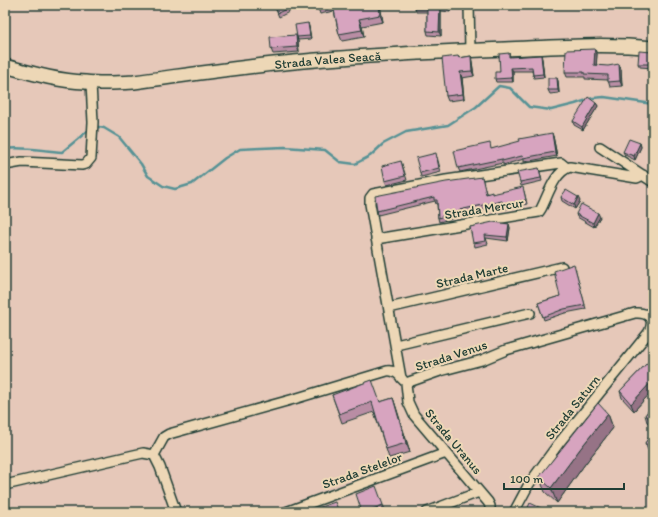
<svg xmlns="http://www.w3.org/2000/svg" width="658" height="517" font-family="Itim,sans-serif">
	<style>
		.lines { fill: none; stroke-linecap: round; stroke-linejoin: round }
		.stream { stroke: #569295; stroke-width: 2.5 }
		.minor-casing { stroke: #1f3d34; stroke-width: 12 }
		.secondary-casing { stroke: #1f3d34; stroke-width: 16 }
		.minor { stroke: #edd7b6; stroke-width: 9 }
		.secondary { stroke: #edd7b6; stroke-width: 13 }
		.wall { fill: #b98da4; stroke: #1f3d34 }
		.shaded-wall { fill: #967386; stroke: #1f3d34 }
		.building { fill: #d7a4bf; stroke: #1f3d34 }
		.labels { text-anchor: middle; stroke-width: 4; stroke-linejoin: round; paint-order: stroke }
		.street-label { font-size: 13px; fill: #1f3d34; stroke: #edd7b6 }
	</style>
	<rect width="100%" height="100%" fill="#e6c8b9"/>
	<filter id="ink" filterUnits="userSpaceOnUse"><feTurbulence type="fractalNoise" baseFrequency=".025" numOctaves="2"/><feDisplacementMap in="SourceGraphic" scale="8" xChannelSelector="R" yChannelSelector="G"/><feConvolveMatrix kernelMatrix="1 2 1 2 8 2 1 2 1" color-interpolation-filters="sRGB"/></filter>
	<g filter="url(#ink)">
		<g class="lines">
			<!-- stream -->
			<path class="stream" d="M94 126 104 128 119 137 141 164 148 176 163 186 175 189 192 184 225 158 240 149 285 147 325 150 340 162 355 164 370 156 383 144 406 132 448 125 476 107 499 86 510 88 529 107 551 110 575 104 593 98 604 97 653 104
				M5 149C23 146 43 151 62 152L90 129"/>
			<defs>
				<path id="minor" d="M469 5 470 50
					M600 147 653 182
					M5 165 22 162 82 165 86 164 91 158 93 122 91 83
					M376 239 539 212 541 209C548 196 554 172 570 167L637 178 643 175
					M389 308 562 267
					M396 345 530 313
					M401 378 370 204V198L373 194 446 180 561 163 567 168
					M406 383 440 371 482 360 506 350 635 313C649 312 655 319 649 332L559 443 529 484 514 512
					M406 383 408 402 414 415 488 502 490 506V512
					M154 455 164 437 169 434 294 399 387 371C394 370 399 374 403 380
					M154 455 160 467 176 512
					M5 485 134 455 143 453 154 455
					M286 512 446 453
					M427 512 479 492"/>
				<g id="secondary">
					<path id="s1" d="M5 66C31 73 58 81 85 82 101 84 118 83 134 82 187 75 240 67 294 62 364 55 434 52 505 49 554 47 604 43 653 48"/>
				</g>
			</defs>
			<!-- minor casing -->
			<use href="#minor" class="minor-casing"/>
			<!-- secondary casing -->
			<use href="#secondary" class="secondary-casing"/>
			<!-- minor -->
			<use href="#minor" class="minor"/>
			<!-- secondary -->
			<use href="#secondary" class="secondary"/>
		</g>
		<!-- wall -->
		<path class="wall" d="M274 5H286L289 12 279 17Z
			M317 5H380L383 22 362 26 364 37 342 41 339 34 334 11 320 14Z
			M450 5V12L441 11V36L428 35 427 31V12H416L415 8Z
			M308 23 309 27 311 39 298 40 297 37Z
			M298 41 299 52 273 54 271 49Z
			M653 52V68L640 67 638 64Z
			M509 53 510 57 541 55 542 59 544 77 534 78 533 75 532 71H513V82H496L495 79 500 72Z
			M597 54 596 65 621 69 622 86 610 87 608 80 585 79V77H567L565 72Z
			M458 56 459 58 471 56 472 62 474 76 462 78 464 99 448 101 446 96Z
			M557 78 558 81 559 93 550 94 548 90Z
			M596 103 598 106 583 130 574 125 573 121Z
			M553 136 557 156 524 162V159L503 165V163L460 172 458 168 492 149Z
			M640 143 641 147 635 160 625 155 623 152Z
			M437 157 441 172 421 177 420 173Z
			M401 161 407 180 387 185 385 181Z
			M539 168 542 181 521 186 520 182Z
			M482 177 486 193 492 194 524 191 527 204 505 209 503 205 460 214 461 216 439 222 438 218 437 204H436L435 201 378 215 377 211Z
			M561 197 580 201 575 209 562 201Z
			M576 214 600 217 594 227 577 217Z
			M509 224 510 228 508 241 486 238 488 244 475 247 470 227Z
			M575 268 586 309 565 313 544 320 538 303 560 296Z
			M653 357V390L634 411 622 398 620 391Z
			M332 395 380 402 393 398 410 452 389 458 374 412 342 423Z
			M653 405V426L647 422 645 415Z
			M608 414 613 428 585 464 557 503 545 492 539 477Z
			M653 432V454L648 450 645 443Z
			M383 505 386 512H362Z"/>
		<!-- shaded-wall -->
		<path class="shaded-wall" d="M379 5H380L383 22 380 15Z
			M448 5H450V12L448 8Z
			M440 7 441 11V36L439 32Z
			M359 19 362 26 364 37 362 30Z
			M308 23 309 27 311 39 310 36Z
			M296 35 298 41 299 52 297 47Z
			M595 49 597 54 596 70 594 65Z
			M541 55 542 59 544 77 543 74Z
			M471 56 472 62 474 76 472 71Z
			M619 64 621 69 622 86 620 81Z
			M511 68 513 71V82L512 78Z
			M460 72 462 78 464 99 463 94Z
			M557 78 558 81 559 93 558 90Z
			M596 103 598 106 583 130 582 127Z
			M552 133 553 136 557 156 555 152Z
			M640 143 641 147 635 160 634 156Z
			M578 197 580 201 575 209 574 205Z
			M598 213 600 217 594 227 593 223Z
			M509 224 510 228 508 241 507 237Z
			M653 380V390L634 411 631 404Z
			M393 398 396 407 410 452 406 443Z
			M608 414 613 428 585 464 557 503 551 488 580 449Z"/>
		<!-- building -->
		<path class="building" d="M274 5H286L288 8 278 13Z
			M317 5H326L317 7Z
			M333 5H379L380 15 359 19 362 30 339 34Z
			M415 5H448V8L440 7 439 32 427 31V8H415Z
			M308 23 310 36 297 37 295 25Z
			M296 35 297 47 271 49 270 37Z
			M595 49 594 65 608 66 619 64 620 81 608 82V75L584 74V72H565L566 50Z
			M639 51 653 52V64H638Z
			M509 53V57L541 55 543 74 533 75 532 67 511 68 512 78 495 79V72H500L499 54Z
			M458 56 459 58 471 56 472 71 460 72 463 94 446 96 442 58Z
			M548 78H557L558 90H548Z
			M588 97 596 103 582 127 573 121Z
			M552 133 555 152 523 158 522 156 502 161V159L458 168 454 151 490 143 491 149 520 141 519 139Z
			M629 139 640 143 634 156 623 152Z
			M436 153 439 168 420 173 416 158Z
			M401 161 405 176 385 181 382 166Z
			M539 168 541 178 520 182 517 172Z
			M482 177 486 194 492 192V194L523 187 526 200 503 205 502 201 459 210V212L438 218 437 200H434V197L377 211 375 196 446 182Z
			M566 190 578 197 574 205 561 197Z
			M581 204 598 213 593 223 576 214Z
			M493 222 509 224 507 237 485 235 486 241 473 243 470 227Z
			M574 264 585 305 564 309 543 317 538 303 560 296 554 271Z
			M653 281V294L649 282Z
			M653 357V380L631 404 620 391Z
			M372 380 380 402 393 398 406 443 386 449 372 402 339 414 332 395Z
			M598 403 608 414 580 449 551 488 539 477Z
			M653 405V421L645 415Z
			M653 432V449L645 443Z
			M376 486 383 505 365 512H362L356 494Z
			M335 502 339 512H315V509Z
			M530 503 543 509 542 512H526Z"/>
	</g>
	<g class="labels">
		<!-- street labels -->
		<g class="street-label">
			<text dy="5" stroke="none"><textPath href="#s1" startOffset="326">Strada Valea Seacă</textPath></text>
			<text transform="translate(484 208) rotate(-9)" y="5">Strada Mercur</text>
			<text transform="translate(472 275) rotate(-13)" y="5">Strada Marte</text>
			<text transform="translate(451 355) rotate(-18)" y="5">Strada Venus</text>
			<text transform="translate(572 407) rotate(-51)" y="5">Strada Saturn</text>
			<text transform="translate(454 441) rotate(50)" y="5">Strada Uranus</text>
			<text transform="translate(362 470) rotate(-20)" y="5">Strada Stelelor</text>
		</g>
	</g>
	<!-- margin -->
	<rect width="658" height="517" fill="none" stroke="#edd7b6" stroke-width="20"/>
	<rect x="10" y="10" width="638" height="497" fill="none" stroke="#1f3d34" stroke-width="1.5" filter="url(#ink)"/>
	<!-- scale -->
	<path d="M504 483v6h120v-6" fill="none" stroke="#1f3d34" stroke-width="2"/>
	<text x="510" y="483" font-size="12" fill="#1f3d34" stroke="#edd7b6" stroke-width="3" paint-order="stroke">100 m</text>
</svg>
